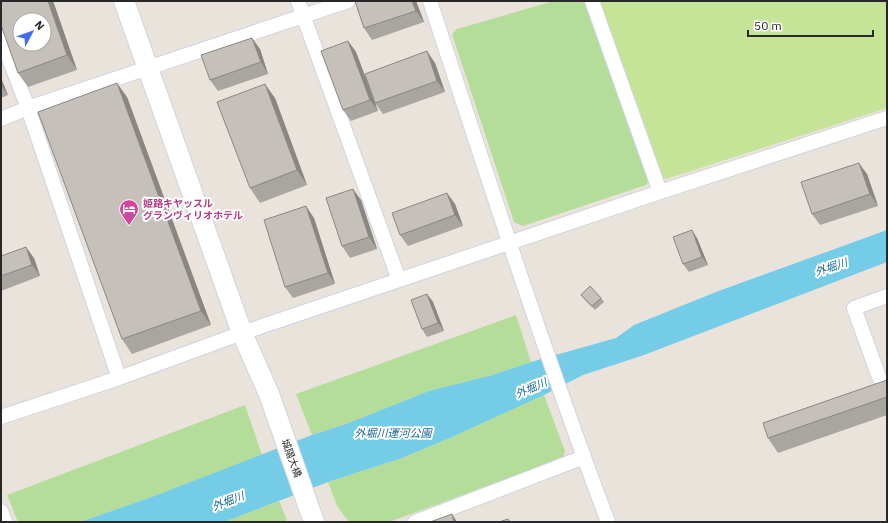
<svg xmlns="http://www.w3.org/2000/svg" width="888" height="523" font-family="'IBM Plex Sans','Noto Sans JP',sans-serif">
	<style>
		.green { fill: #b4dd9a }
		.pitch { fill: #c6e497 }
		.water { fill: #74cce6 }
		.lines { fill: none; stroke-linecap: round; stroke-linejoin: round }
		.street-casing { stroke: #d0d4e0; stroke-width: 16 }
		.secondary-casing { stroke: #d0d4e0; stroke-width: 22 }
		.street { stroke: #fff; stroke-width: 14 }
		.secondary { stroke: #fff; stroke-width: 20 }
		.wall { fill: #a9a5a0 }
		.shaded-wall { fill: #8a8682 }
		.building { fill: #c5c0ba; stroke: #8a8682; fill-rule: evenodd }
		.labels { text-anchor: middle; stroke-width: 4; stroke-linejoin: round; paint-order: stroke }
		.hotel-label { font-size: 10px; font-weight: bold; fill: #b23c85; stroke: #fff; text-anchor: start }
		.street-label { font-size: 10px; fill: #282828; stroke: #fff }
		.water-label { font-size: 11px; font-style: italic; fill: #166a8f; stroke: #fff }
	</style>
	<rect width="100%" height="100%" fill="#eae3db"/>
	<!-- green -->
	<path class="green" d="M554 1H587L649 181 646 185 523 226 514 222 452 34 457 29Z
		M516 315 531 362 489 376 429 391 346 424 312 435 296 394Z
		M544 395 565 451 563 458 389 522H349L337 506 328 482 402 458 450 438Z
		M245 405 262 455 149 498 80 522H18L7 495Z
		M279 501 287 520 284 522H224Z"/>
	<!-- pitch -->
	<path class="pitch" d="M598 1H887V108L666 179 659 177Z"/>
	<!-- water -->
	<path class="water" d="M887 230V262L644 355 583 375 544 395 450 438 402 458 328 482 224 522H80L149 498 312 435 346 424 429 391 489 376 531 362 616 338 634 325 716 292Z"/>
	<g class="lines">
		<defs>
			<path id="street" d="M298 1 399 280
				M430 1C487 175 543 350 608 522
				M592 1 660 192
				M1 38 28 108 119 378
				M1 119 28 108 348 1
				M879 377 854 308 887 296
				M1 417 119 378 242 333 660 192 887 118
				M1 511 5 522
				M415 522 584 457"/>
			<path id="secondary" d="M124 1 242 333 269 394 314 522"/>
		</defs>
		<!-- street casing -->
		<use href="#street" class="street-casing"/>
		<!-- secondary casing -->
		<use href="#secondary" class="secondary-casing"/>
		<!-- street -->
		<use href="#street" class="street"/>
		<!-- secondary -->
		<use href="#secondary" class="secondary"/>
	</g>
	<!-- wall -->
	<path class="wall" d="M53 1 77 70 28 87 18 73Z
		M355 1H416L424 22 372 40 364 28Z
		M348 41 356 52 378 111 351 121 343 110Z
		M260 49 268 74 218 91 210 80Z
		M435 63 445 92 383 114 375 103Z
		M1 78 8 95 1 98Z
		M127 97 211 325 132 354 122 339Z
		M275 98 307 185 260 203 250 188Z
		M867 174 878 206 820 225 812 214Z
		M361 200 377 249 350 258 342 246Z
		M455 204 463 226 408 246 400 235Z
		M314 218 335 284 293 298 285 287Z
		M697 238 708 265 689 272 683 264Z
		M1 256 34 258 40 276 1 291Z
		M427 294 433 302 444 331 427 337 422 329Z
		M581 295 601 298 604 302 595 310 584 299Z
		M887 380V415L778 453 768 438Z"/>
	<!-- shaded-wall -->
	<path class="shaded-wall" d="M48 1H53L77 70 67 55Z
		M412 1H416L424 22 416 11Z
		M252 38 260 49 268 74 261 62Z
		M348 41 356 52 378 111 370 100Z
		M427 51 435 63 445 92 437 81Z
		M1 78 8 95 1 85Z
		M117 83 127 97 211 325 201 311Z
		M265 84 275 98 307 185 297 170Z
		M859 163 867 174 878 206 870 194Z
		M353 189 361 200 377 249 369 237Z
		M447 193 455 204 463 226 455 215Z
		M306 206 314 218 335 284 328 273Z
		M692 230 697 238 708 265 702 257Z
		M26 247 34 258 40 276 32 265Z
		M427 294 433 302 444 331 438 323Z
		M452 514 457 522H454Z"/>
	<!-- building -->
	<path class="building" d="M1 1H48L67 55 18 73 1 25ZM20 20H44V44H20Z
		M355 1H412L416 11 364 28Z
		M252 38 261 62 210 80 201 55Z
		M348 41 370 100 343 110 321 51Z
		M427 51 437 81 375 103 365 74Z
		M117 83 201 311 122 339 38 112Z
		M265 84 297 170 250 188 217 102Z
		M859 163 870 194 812 214 801 182Z
		M353 189 369 237 342 246 326 198Z
		M447 193 455 215 400 235 392 213Z
		M306 206 328 273 285 287 264 220Z
		M692 230 702 257 683 264 673 237Z
		M26 247 32 265 1 276V256Z
		M590 286 601 298 592 306 581 295Z
		M427 294 438 323 422 329 411 300Z
		M887 380V397L768 438 763 423Z
		M452 514 454 522H430Z
		M508 519 510 522H499Z"/>
	<!-- icons -->
	<defs>
		<symbol id="hotel-pin" viewBox="-11 -11 22 30"><path d="M0 17L-7.5 6A9.5 9.5 0 1 1 7.5 6Z" fill="#d1479c" stroke="#fff"/><path d="M-6-4.5h1.5V1H6V5H4.5V3h-9V5H-6ZM-4 0a1.8 1.8 0 1 1 3.6 0ZM.5 0V-2.5h3Q6-2.5 6 0Z" fill="#fff"/></symbol>
	</defs>
	<g fill-rule="evenodd">
		<use href="#hotel-pin" x="118" y="198" width="22" height="30"/>
	</g>
	<g class="labels">
		<!-- hotel labels -->
		<g class="hotel-label">
			<text x="143" y="207">姫路キヤッスル<tspan x="143" dy="12">グランヴィリオホテル</tspan></text>
		</g>
		<!-- street labels -->
		<g class="street-label">
			<text transform="translate(292 458) rotate(70)" y="4">城陽大橋</text>
		</g>
		<!-- water labels -->
		<g class="water-label">
			<text transform="translate(831 267) rotate(-18)" y="4">外堀川</text>
			<text transform="translate(531 388) rotate(-24)" y="4">外堀川</text>
			<text x="393" y="437">外堀川運河公園</text>
			<text transform="translate(228 501) rotate(-21)" y="4">外堀川</text>
		</g>
	</g>
	<!-- border -->
	<rect width="888" height="523" fill="none" stroke="#282828" stroke-width="4"/>
	<!-- north arrow -->
	<g transform="translate(32 32) rotate(49)"><circle r="19" fill="#ffffff" stroke="#a9a9a9"/>
	<path d="M0-3L7 15L0 10L-7 15Z" fill="#446bed"/>
	<text y="-6" font-size="11" font-weight="bold" text-anchor="middle" fill="#282828">N</text>
	</g>
	<!-- scale -->
	<path d="M748 30v6h125v-6" fill="none" stroke="#282828" stroke-width="2"/>
	<text x="754" y="30" font-size="12" fill="#282828" stroke="#ffffff" stroke-width="3" paint-order="stroke">50 m</text>
</svg>
